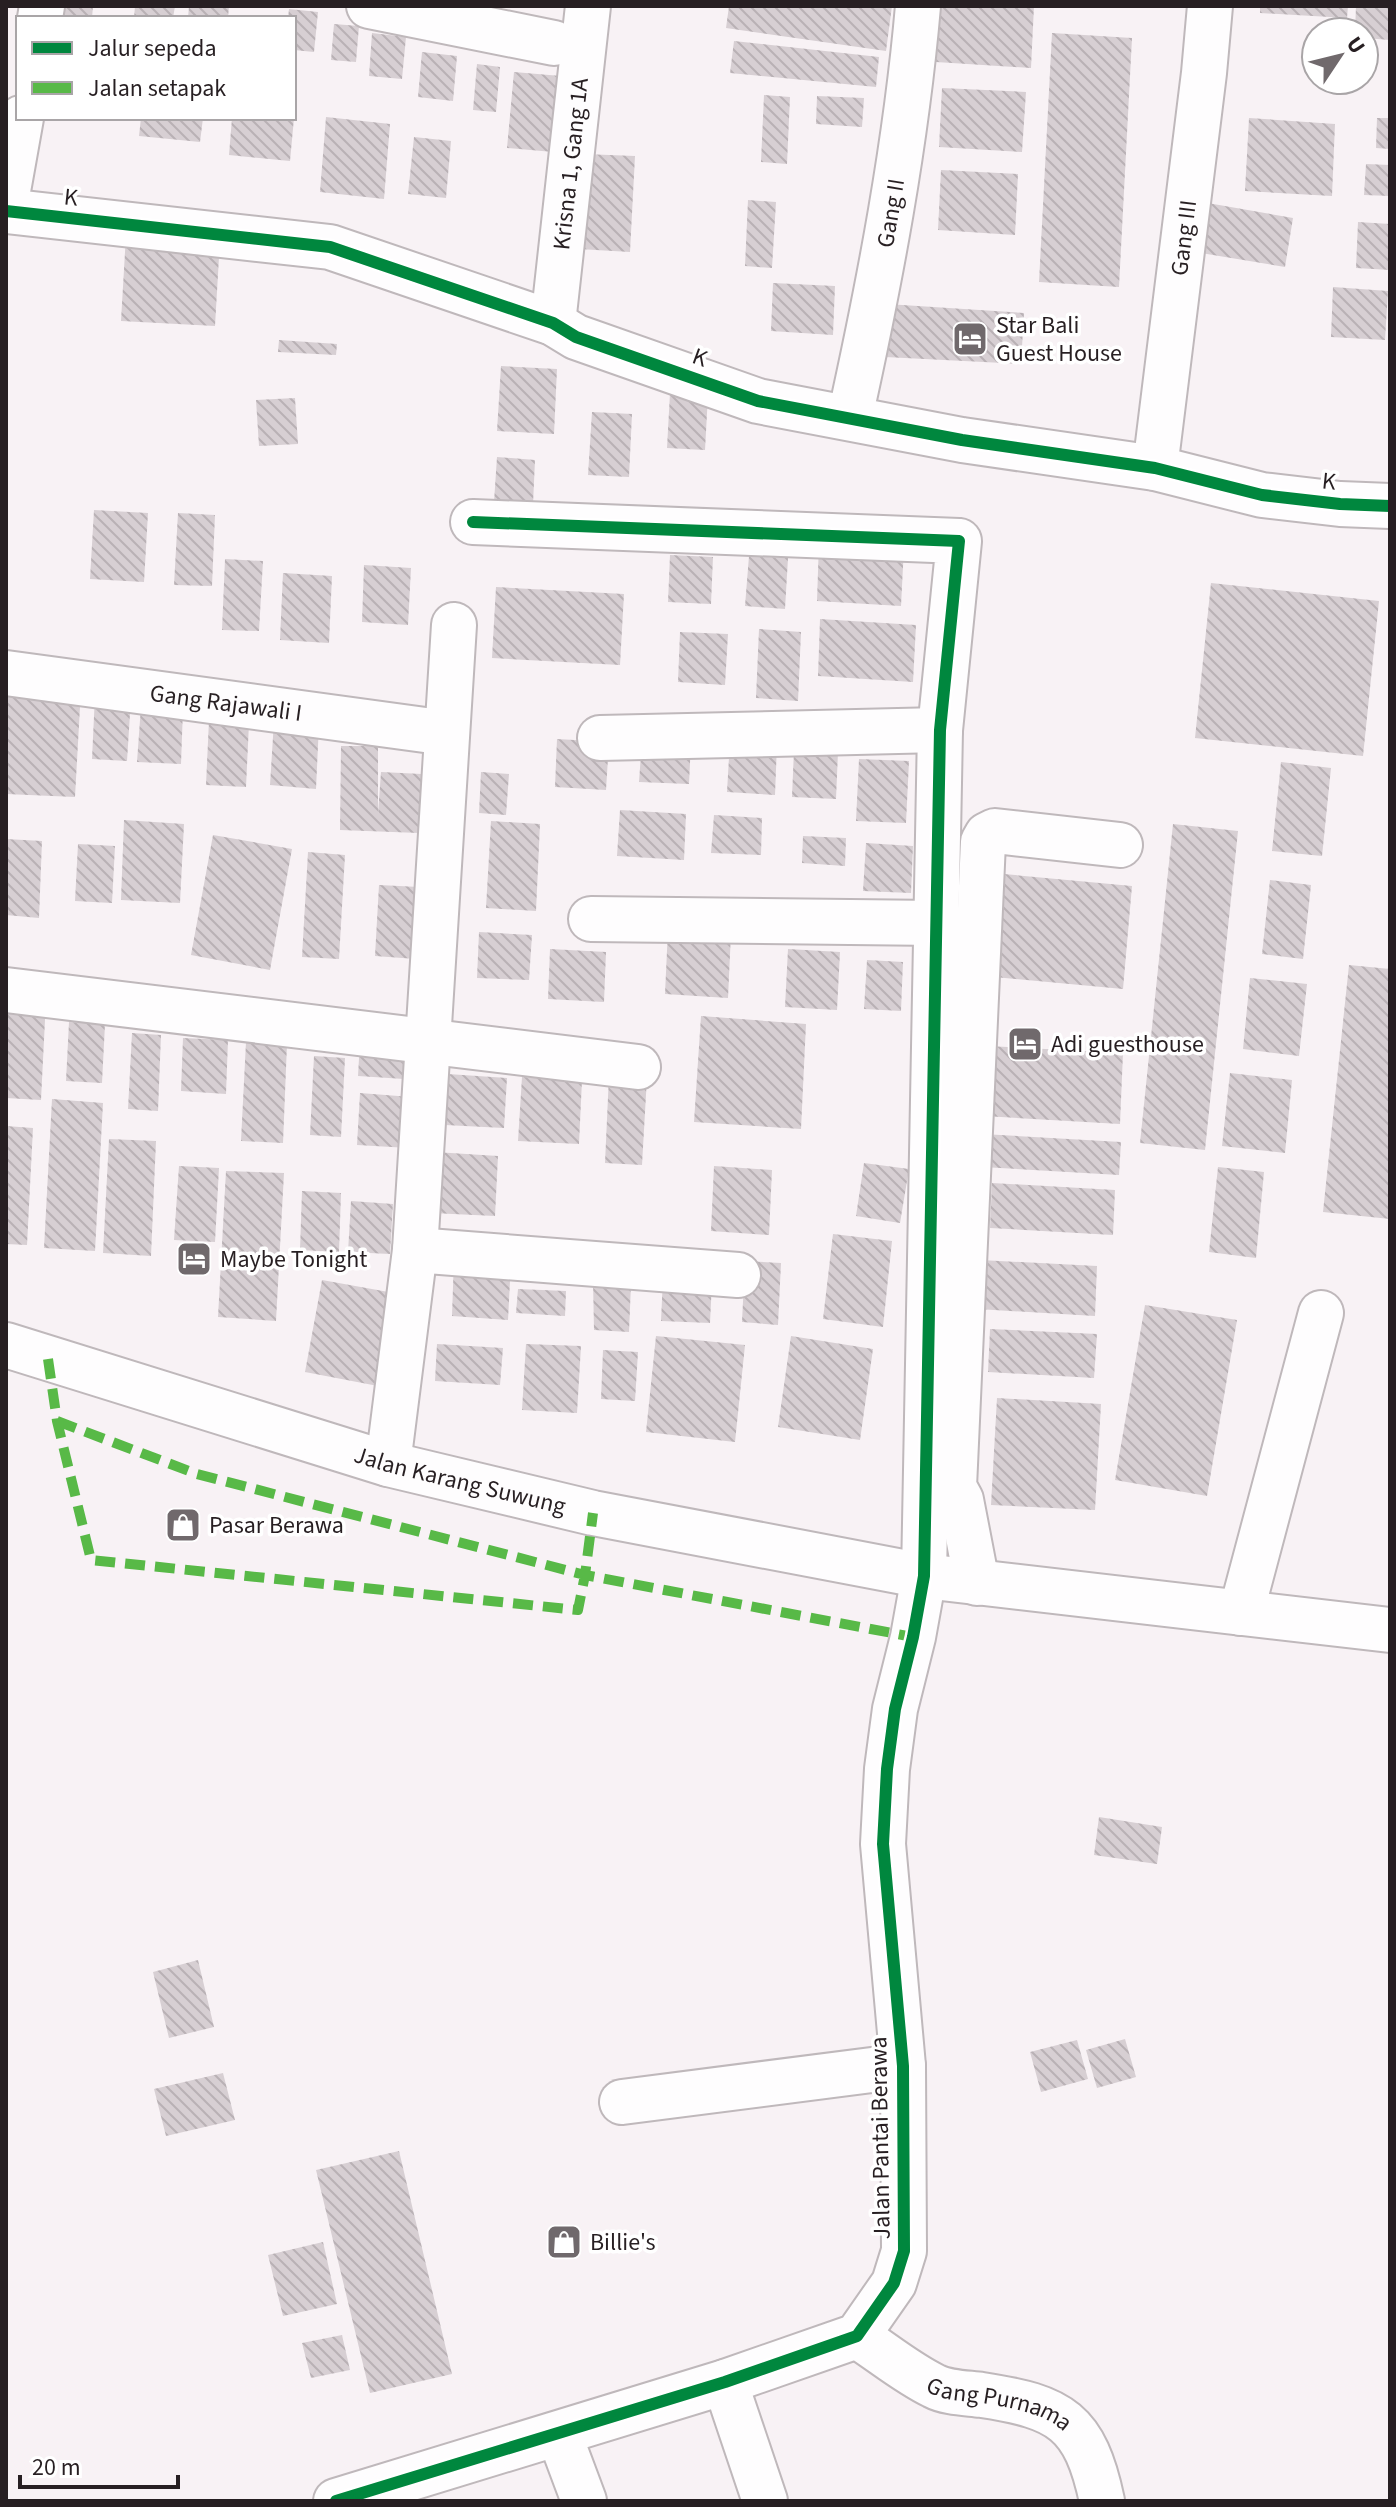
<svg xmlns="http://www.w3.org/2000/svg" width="1396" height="2507" font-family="'Source Sans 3',sans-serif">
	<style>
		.building { fill: url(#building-back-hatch) }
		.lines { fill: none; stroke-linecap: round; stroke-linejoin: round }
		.minor-casing { stroke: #bfb8bb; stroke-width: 48 }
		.minor { stroke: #fefdfe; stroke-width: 44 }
		.quiet { stroke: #58b947; stroke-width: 10; stroke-dasharray: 20 10; stroke-linecap: butt }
		.cycleway-casing { stroke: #fff; stroke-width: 17 }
		.cycleway { stroke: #00873e; stroke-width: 12 }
		.labels { text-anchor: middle; stroke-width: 7; stroke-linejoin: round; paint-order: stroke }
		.street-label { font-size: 24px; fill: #271f22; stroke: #fff }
		.poi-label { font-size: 24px; fill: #271f22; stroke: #fff; text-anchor: start }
	</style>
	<defs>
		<pattern id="building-back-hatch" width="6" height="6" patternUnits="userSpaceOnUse" patternTransform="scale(2)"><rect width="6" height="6" fill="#d7cfd3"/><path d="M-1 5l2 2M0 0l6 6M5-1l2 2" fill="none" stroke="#b9b1b5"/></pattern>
	</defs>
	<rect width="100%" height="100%" fill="#f8f2f5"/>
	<!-- building -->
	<path class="building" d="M52 6H93L92 18H51Z
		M135 6H175L173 18H134Z
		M189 6H229L228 18H188Z
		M729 6H892L886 51 726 28Z
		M938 6H1034L1031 68 936 62Z
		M1260 6H1348L1347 18 1260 13Z
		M1356 6H1390V40L1364 38V32H1355Z
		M289 9 318 12 314 52 294 50V18H288Z
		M334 24 359 26 356 62 331 60Z
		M372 33 406 37 402 79 369 76Z
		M1052 33 1132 38 1119 287 1039 282Z
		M734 41 879 57 876 87 730 73Z
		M422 52 457 56 453 101 418 97Z
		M477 64 500 67 496 112 473 110Z
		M514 72 561 76 553 152 507 148Z
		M942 88 1026 92 1022 152 939 147Z
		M764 95 790 97 787 164 761 162Z
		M817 96 864 98 862 127 816 124Z
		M326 117 390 124 384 199 320 192Z
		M141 118H203L200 142 139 136Z
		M232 118H294L290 161 229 155Z
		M1249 118 1335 124 1332 196 1245 191Z
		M1377 118H1390V149L1376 148Z
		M414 137 451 141 446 198 408 194Z
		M584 154 635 156 630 252 579 249Z
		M1366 164 1390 165V196L1364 195Z
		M941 170 1018 174 1015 235 938 230Z
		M748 200 776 202 772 268 745 266Z
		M1202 202 1293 218 1285 267 1195 252Z
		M1358 222 1390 224V270L1356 268Z
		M126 235 220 240 215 326 121 321Z
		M773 283 835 286 833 335 771 331Z
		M1333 287 1388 291 1385 340 1331 337Z
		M887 304 1024 313 1021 364 885 357Z
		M279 340 337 344 336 355 278 352Z
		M501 366 557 369 554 434 497 431Z
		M670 393 708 395 705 450 667 448Z
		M295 398 298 444 259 446 256 400Z
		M592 412 632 414 629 477 588 475Z
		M497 457 535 460 533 504 494 502Z
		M94 510 148 513 144 582 90 579Z
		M178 513 215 515 212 586 174 585Z
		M819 542 904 547 901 606 817 601Z
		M670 555 713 557 711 604 668 602Z
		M749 556 788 558 785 609 745 606Z
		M225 559 263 561 259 631 222 630Z
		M364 565 411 568 408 625 362 622Z
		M283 573 332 576 329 643 280 640Z
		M1211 583 1379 601 1363 756 1195 738Z
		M496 587 624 594 620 665 492 658Z
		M820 619 916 625 913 682 818 676Z
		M759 629 801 632 798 701 756 698Z
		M680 632 728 634 725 685 678 682Z
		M6 684 81 689 75 797 6 794Z
		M95 695 131 698 127 761 92 759Z
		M141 706 183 709 181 764 137 762Z
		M209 720 249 723 246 787 206 785Z
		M274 721 319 724 316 789 270 785Z
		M557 739 609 742 606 790 555 787Z
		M642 740 691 742 689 784 639 782Z
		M730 740 777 744 775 795 727 792Z
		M341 746H378V814L381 772 422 774 419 833 340 830Z
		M794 750 838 752 836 799 792 797Z
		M859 759 909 761 906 823 856 821Z
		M1281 762 1331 768 1322 856 1272 851Z
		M481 772 509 774 506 815 479 813Z
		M620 810 686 814 684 860 617 856Z
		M714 815 762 818 761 855 711 853Z
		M124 820 184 824 180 903 121 900Z
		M491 821 540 824 536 911 486 908Z
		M1173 824 1238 831 1205 1150 1140 1143Z
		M213 835 292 849 270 970 191 955Z
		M803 836 846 838 845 866 802 863Z
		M6 839 42 841 39 918 6 915Z
		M866 843 913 846 911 893 863 891Z
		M78 844 115 846 112 903 75 901Z
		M308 852 345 855 339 959 302 957Z
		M993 873 1132 886 1123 989 984 976Z
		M1270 880 1311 885 1303 959 1262 954Z
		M379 885 419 887 416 959 375 956Z
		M668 929 731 933 728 998 665 994Z
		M479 932 532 935 529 980 477 978Z
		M550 949 606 952 604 1002 548 999Z
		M788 949 840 952 837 1010 785 1007Z
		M867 960 903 962 901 1011 864 1009Z
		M1349 965 1390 969V1219L1323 1212Z
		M1250 978 1307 984 1299 1056 1243 1049Z
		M6 998 46 1000 41 1100 6 1098Z
		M701 1016 806 1024 801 1129 694 1122Z
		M69 1022 105 1024 102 1083 66 1081Z
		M132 1033 161 1035 158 1111 128 1109Z
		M183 1038 228 1040 226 1094 181 1091Z
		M360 1041 406 1044 404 1079 358 1076Z
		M246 1042 287 1044 283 1143 241 1141Z
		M987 1046 1123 1053 1120 1124 984 1116Z
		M314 1056 345 1058 341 1137 310 1135Z
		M1230 1073 1292 1080 1285 1153 1222 1146Z
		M448 1074 507 1078 504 1128 445 1125Z
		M609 1075 647 1077 642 1165 605 1163Z
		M522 1077 582 1080 579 1144 518 1141Z
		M360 1093 411 1097 409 1148 357 1145Z
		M52 1099 103 1103 95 1251 44 1248Z
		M6 1126 33 1128 27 1245 6 1244Z
		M983 1134 1121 1142 1119 1175 982 1167Z
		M109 1139 156 1141 151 1256 103 1253Z
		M435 1152 498 1156 495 1216 432 1213Z
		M864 1163 909 1169 900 1223 856 1216Z
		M179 1166 219 1168 215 1242 174 1240Z
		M714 1166 772 1170 769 1235 711 1231Z
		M1218 1167 1264 1172 1256 1258 1209 1252Z
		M226 1171 284 1173 276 1321 218 1317Z
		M992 1183 1115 1190 1113 1235 990 1228Z
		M302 1191 341 1193 339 1252 300 1250Z
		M351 1201 393 1204 390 1254 348 1252Z
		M833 1234 892 1241 883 1327 823 1319Z
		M454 1258 511 1262 508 1320 452 1316Z
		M980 1260 1097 1266 1095 1316 978 1309Z
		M745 1261 781 1263 778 1325 742 1322Z
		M663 1278 712 1281 710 1323 661 1321Z
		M322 1280 394 1293 378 1386 305 1372Z
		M593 1280 631 1284 629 1332 594 1330Z
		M518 1289 566 1291 565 1316 516 1313Z
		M1145 1305 1237 1320 1207 1496 1115 1480Z
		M990 1329 1097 1334 1094 1378 988 1372Z
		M656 1336 745 1345 735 1442 646 1432Z
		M791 1336 873 1349 860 1440 778 1427Z
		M437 1344 503 1348 500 1385 435 1381Z
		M526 1344 581 1346 577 1413 522 1410Z
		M603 1350 638 1352 635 1401 601 1399Z
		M997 1398 1101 1404 1095 1510 991 1505Z
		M1099 1817 1162 1827 1157 1864 1094 1855Z
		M198 1960 214 2027 169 2038 153 1972Z
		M1125 2039 1136 2077 1097 2088 1086 2050Z
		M1077 2040 1088 2079 1041 2092 1030 2052Z
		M223 2073 235 2120 166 2136 154 2089Z
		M399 2151 452 2374 370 2393 316 2170Z
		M323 2242 337 2304 283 2316 268 2255Z
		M342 2335 350 2370 311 2378 302 2343Z"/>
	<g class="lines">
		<defs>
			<g id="minor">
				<path d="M369 6 554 43"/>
				<path d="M40 18 42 6"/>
				<path d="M6 202 21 118"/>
				<path d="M6 211 330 247 553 323 576 337 758 401 962 440 1155 468 1262 495 1340 504 1390 506"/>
				<path id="s1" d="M553 323 588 6"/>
				<path id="s2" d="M850 417C880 281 906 144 918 6"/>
				<path id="s3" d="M1155 468 1204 73 1210 6"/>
				<path id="s4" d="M6 673 447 733"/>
				<path d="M600 738 940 730"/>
				<path d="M591 919 938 923"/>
				<path d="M6 990 638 1067"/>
				<path d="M415 1250 738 1275"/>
				<path id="s5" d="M6 1345 388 1464 593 1513 924 1576 1390 1630"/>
				<path d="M388 1464 415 1250 454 625"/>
				<path d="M977 1583 961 1500 954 1487 983 842 987 835 995 831 1120 845"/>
				<path d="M1241 1613 1321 1313"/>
				<path d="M622 2102 903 2066"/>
				<path id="s6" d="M857 2336C882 2352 907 2373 934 2386 947 2393 967 2393 982 2395 1061 2407 1085 2421 1102 2501"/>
				<path d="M725 2382 765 2501"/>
				<path d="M559 2434 584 2501"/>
				<path d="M336 2501 725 2382 857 2336 894 2283 904 2251 903 2066 883 1844 887 1769 895 1709 913 1637 924 1576 940 730 959 541 473 522"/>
			</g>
		</defs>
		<!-- minor casing -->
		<use href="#minor" class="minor-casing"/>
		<!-- minor -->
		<use href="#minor" class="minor"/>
		<!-- quiet -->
		<path class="quiet" d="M48 1359 57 1421 91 1560 578 1610 585 1575 593 1513
			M57 1421 197 1474 585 1575 913 1637"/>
		<defs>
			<path id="cycleway" d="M6 211 330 247 553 323 576 337 758 401 962 440 1155 468 1262 495 1340 504 1390 506
				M336 2501 725 2382 857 2336 894 2283 904 2251 903 2066 883 1844 887 1769 895 1709 913 1637 924 1576 940 730 959 541 473 522"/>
		</defs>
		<!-- cycleway casing -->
		<use href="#cycleway" class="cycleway-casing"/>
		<!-- cycleway -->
		<use href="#cycleway" class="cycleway"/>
	</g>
	<!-- icons -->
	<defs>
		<symbol id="hotel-square" viewBox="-11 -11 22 22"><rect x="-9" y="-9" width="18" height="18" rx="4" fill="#70696c" stroke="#fff"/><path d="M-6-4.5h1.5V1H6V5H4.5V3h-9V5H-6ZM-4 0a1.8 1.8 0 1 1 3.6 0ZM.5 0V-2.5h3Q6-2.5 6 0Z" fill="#fff"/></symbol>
		<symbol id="shop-square" viewBox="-11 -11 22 22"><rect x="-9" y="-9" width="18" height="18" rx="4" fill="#70696c" stroke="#fff"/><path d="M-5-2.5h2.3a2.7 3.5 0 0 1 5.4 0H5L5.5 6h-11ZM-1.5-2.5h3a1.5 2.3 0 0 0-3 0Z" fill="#fff"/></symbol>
	</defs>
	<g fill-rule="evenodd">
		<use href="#hotel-square" x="950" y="319" width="40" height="40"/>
		<use href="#hotel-square" x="1005" y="1024" width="40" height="40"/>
		<use href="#hotel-square" x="174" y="1239" width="40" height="40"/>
		<use href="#shop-square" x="163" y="1505" width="40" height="40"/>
		<use href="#shop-square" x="544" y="2222" width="40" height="40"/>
	</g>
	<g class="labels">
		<!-- street labels -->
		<g class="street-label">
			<text dy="8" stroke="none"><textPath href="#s1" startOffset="160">Krisna 1, Gang 1A</textPath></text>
			<text transform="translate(71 197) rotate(6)" y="8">K</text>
			<text dy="8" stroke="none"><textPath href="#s2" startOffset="208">Gang II</textPath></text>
			<text dy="8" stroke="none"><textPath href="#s3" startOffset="232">Gang III</textPath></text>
			<text transform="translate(700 357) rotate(20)" y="8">K</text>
			<text transform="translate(1329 481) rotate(6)" y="8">K</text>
			<text dy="8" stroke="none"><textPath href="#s4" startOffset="222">Gang Rajawali I</textPath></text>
			<text dy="8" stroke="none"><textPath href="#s5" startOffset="474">Jalan Karang Suwung</textPath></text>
			<text transform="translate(880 2138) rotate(-91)" y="8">Jalan Pantai Berawa</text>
			<text dy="8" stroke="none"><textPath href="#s6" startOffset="160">Gang Purnama</textPath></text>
		</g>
		<!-- poi labels -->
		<g class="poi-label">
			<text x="996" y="333">Star Bali<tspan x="996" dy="28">Guest House</tspan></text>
			<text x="1051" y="1052">Adi guesthouse</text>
			<text x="220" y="1267">Maybe Tonight</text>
			<text x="209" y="1533">Pasar Berawa</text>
			<text x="590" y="2250">Billie's</text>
		</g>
	</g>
	<!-- border -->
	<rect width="1396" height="2507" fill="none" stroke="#271f22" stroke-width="16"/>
	<!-- legend -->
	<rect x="16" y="16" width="280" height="104" fill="#ffffff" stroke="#a9a5a7" stroke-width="2"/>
	<rect x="32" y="42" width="40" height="12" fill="#00873e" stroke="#a9a5a7" stroke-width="2"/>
	<text x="88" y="56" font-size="24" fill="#271f22">Jalur sepeda</text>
	<rect x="32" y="82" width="40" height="12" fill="#58b947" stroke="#a9a5a7" stroke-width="2"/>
	<text x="88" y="96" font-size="24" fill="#271f22">Jalan setapak</text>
	<!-- north arrow -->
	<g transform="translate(1340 56) rotate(55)"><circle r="38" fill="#ffffff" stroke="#a9a5a7" stroke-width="2"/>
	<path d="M0-6L14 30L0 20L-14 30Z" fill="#70696c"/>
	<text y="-12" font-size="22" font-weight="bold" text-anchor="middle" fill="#271f22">U</text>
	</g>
	<!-- scale -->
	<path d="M20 2475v12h158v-12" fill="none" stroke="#271f22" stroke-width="4"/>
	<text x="32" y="2475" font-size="24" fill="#271f22" stroke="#ffffff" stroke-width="6" paint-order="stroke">20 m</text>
</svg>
